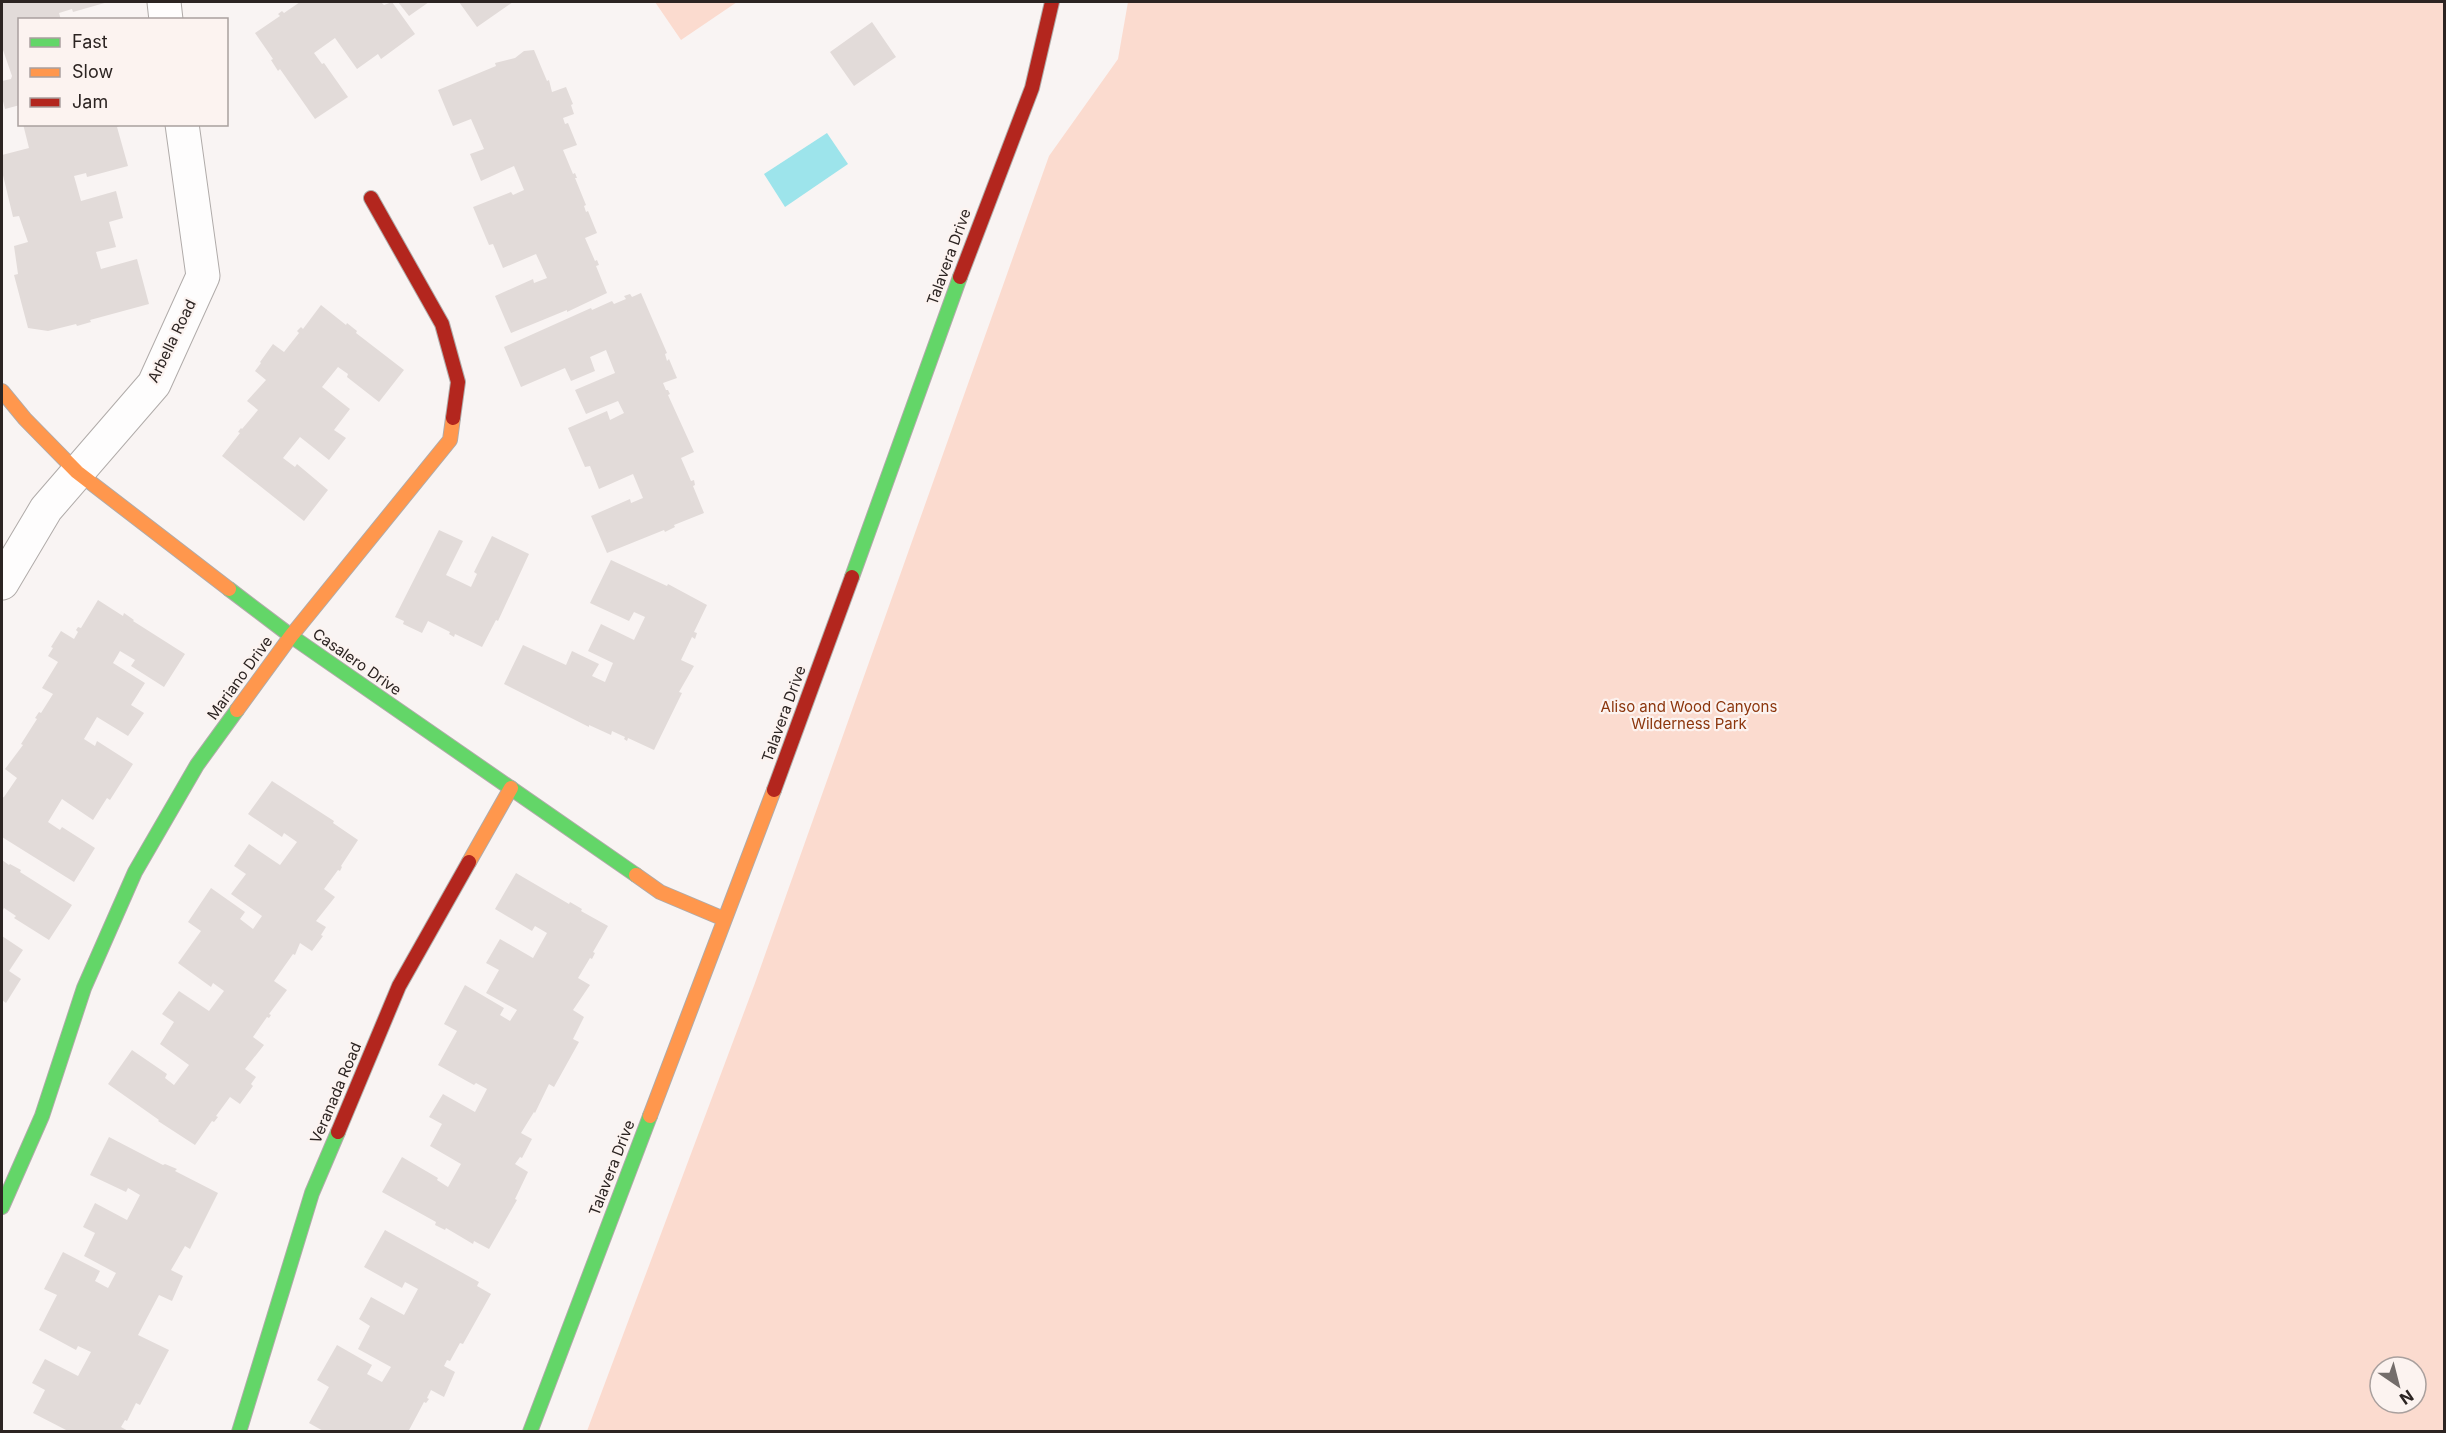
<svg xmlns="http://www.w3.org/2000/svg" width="2446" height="1433" font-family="Inter,sans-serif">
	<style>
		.green { fill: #fbdbcf; fill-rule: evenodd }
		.water { fill: #9de4eb }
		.building { fill: #e2dbd9 }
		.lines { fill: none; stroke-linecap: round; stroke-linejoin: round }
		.street-casing { stroke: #b0aba9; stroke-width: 35 }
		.fast-casing { stroke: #b0aba9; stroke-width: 16 }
		.slow-casing { stroke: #b0aba9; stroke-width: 16 }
		.jam-casing { stroke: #b0aba9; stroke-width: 16 }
		.street { stroke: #fefdfd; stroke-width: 33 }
		.fast { stroke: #63d668; stroke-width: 14 }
		.slow { stroke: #ff974d; stroke-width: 14 }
		.jam { stroke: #b3261e; stroke-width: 14 }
		.labels { text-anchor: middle; stroke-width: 4.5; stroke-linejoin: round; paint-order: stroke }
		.street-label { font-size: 15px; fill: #2c2422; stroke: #fcf3f0 }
		.park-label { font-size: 15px; fill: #8c360d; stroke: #fcf3f0 }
	</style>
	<rect width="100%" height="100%" fill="#f9f4f3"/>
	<!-- green -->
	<path class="green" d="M655 2H737L681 40Z
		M1128 2H2444V1431H587L755 983 1049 156 1118 59ZM2380 1367H2416V1403H2380Z"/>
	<!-- water -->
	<path class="water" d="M827 133 848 164 785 207 764 174Z"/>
	<!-- building -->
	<path class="building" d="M2 2H108L73 12 72 9 59 13 61 20H20V105L5 109 2 97V81L11 79 12 76 3 50 2 51Z
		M300 2H381L384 5 392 2 415 34 381 59 378 54 357 69 335 38 314 53 322 64 324 63 348 97 315 119 280 69 278 71 271 60 273 59 255 33 280 16 278 14 282 11 284 13Z
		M398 2H429L409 16Z
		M459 2H513L477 27Z
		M872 22 896 57 854 86 830 52Z
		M534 50 547 81 549 80 552 92 566 87 573 104 571 105 574 114 563 118 565 124 568 123 577 145 563 150 573 174 575 173 577 178H575L586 205 584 206 586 212 588 211 597 233 585 238 595 261 597 260 599 265 596 266 607 293 567 312V310L511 333 495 296 533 279 534 283 547 278 536 254 503 268 493 244 489 245 473 207 511 192 513 195 524 190 514 166 481 181 470 154 484 149 471 119 453 126 438 90 496 66 495 63 515 58 524 51Z
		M23 124H124L117 127 128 166 87 177 86 173 74 176 81 201 116 191 123 218 109 222 116 247 96 252 101 269 137 259 149 304 90 320 91 322 77 326 76 324 48 331 28 328 14 275 18 274 14 246 28 242 19 216 13 217 2 171V155L29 148Z
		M641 293 667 353 665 354 667 361 669 359 677 378 663 383 666 390H668L670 394 668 395 694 452 681 458 691 481 694 480 695 485 693 486 704 513 674 525 675 527 665 532 664 530 607 553 591 516 630 499 631 503 643 498 633 474 599 489 590 466 585 467 568 428 607 411 610 420 624 413 618 401 586 414 575 390 615 373 606 350 590 357 595 371 571 381 565 368 521 387 504 347 591 308 592 310 612 301 614 304 626 299 624 296 630 294 632 297Z
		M321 305 346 325 347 323 357 331 356 333 404 370 379 402 347 377 348 374 338 367 322 387 350 409 334 430 346 438 329 460 300 437 283 458 295 467 297 464 328 490 304 521 222 456 240 433 238 432 241 428 242 429 258 410 247 401 266 380 255 371 261 363 260 362 273 344 284 352 299 333 297 331 301 327 303 329Z
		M439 530 463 541 446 575 471 587 477 574 474 572 492 536 529 554 498 621 496 620 482 647 455 634 454 637 449 634 450 632 428 621 422 633 403 624 404 621 395 617Z
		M611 560 667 586 668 584 707 605 694 632 697 633 695 639 692 637 681 660 694 666 679 692 682 693 654 750 628 738 627 741 624 739 625 737 612 731 611 735 589 725V727L504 684 523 645 566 665 572 651 599 664 592 676 605 682 613 663 588 651 601 624 634 640 645 617 634 612 629 621 590 603Z
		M98 600 123 616 124 613 134 620 133 621 185 654 164 687 131 666 135 660 120 651 113 663 145 683 131 705 144 713 128 736 97 717 84 739 95 746 97 741 133 764 110 800 107 798 93 820 62 799 48 822 60 830 62 827 95 848 74 882 2 837V798L4 797 17 778 5 769 23 745 21 744 37 719 35 718 39 712 41 713 53 694 42 688 58 662 48 656 53 648 51 647 61 631 74 639 78 632 76 630 78 627 81 628Z
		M272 781 334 821 333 823 358 840 341 866 342 867 340 871 338 870 324 889 335 897 316 921 326 927 321 935 323 936 312 951 300 943 295 955 293 954 274 981 287 990 269 1014 271 1015 269 1018 267 1017 253 1037 264 1045 245 1069 256 1077 251 1084 253 1086 240 1104 230 1097 216 1116 218 1117 214 1122 212 1121 195 1145 158 1121 159 1120 108 1084 132 1050 167 1074 165 1078 174 1085 189 1065 160 1044 174 1022 162 1014 179 991 209 1011 224 991 213 983 211 987 178 963 201 931 188 922 211 888 245 912 240 919 253 929 262 916 231 894 246 874 234 866 249 844 280 865 297 842 284 833 282 837 248 814Z
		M2 860 9 865 10 864 21 870 20 872 72 905 49 940 14 918 16 916 4 908 2 912Z
		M516 873 569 904 570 902 582 909 581 911 608 926 593 952 595 953 592 959 590 958 578 978 590 985 573 1010 584 1017 573 1039 579 1042 554 1087 549 1084 535 1113 534 1112 521 1133 532 1139 522 1158 520 1157 515 1164 528 1172 515 1199 517 1200 489 1249 474 1241 473 1244 446 1228 445 1230 435 1225 436 1222 382 1192 402 1157 438 1178 437 1180 448 1187 461 1164 430 1146 442 1124 429 1117 443 1094 475 1112 487 1089 476 1083 474 1085 438 1065 457 1031 444 1024 465 985 504 1008 500 1015 510 1021 517 1010 486 993 499 970 486 963 500 939 533 958 547 933 535 926 532 931 495 909Z
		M2 936 23 950 9 971 21 979 6 1003 2 1000Z
		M109 1137 163 1165 165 1164 177 1169 175 1171 218 1193 190 1249 185 1246 171 1270 183 1276 172 1301 159 1295 138 1335 169 1350 140 1405 136 1403 127 1421 125 1420 121 1427 130 1432H65L66 1430 33 1413 45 1390 32 1383 45 1359 78 1376 91 1352 78 1346 76 1350 39 1330 57 1295 44 1289 63 1252 100 1271 95 1281 108 1288 116 1273 84 1256 95 1233 83 1227 95 1203 127 1220 140 1195 128 1188 126 1192 90 1175Z
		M385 1230 479 1282 477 1286 491 1294 463 1344 460 1343 450 1361 447 1360 444 1366 455 1372 444 1397 431 1390 427 1398 429 1399 426 1403 424 1402 408 1432H325L309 1423 329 1387 317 1380 337 1345 372 1365 367 1374 382 1382 391 1367 358 1349 370 1326 359 1319 371 1297 404 1315 418 1289 405 1282 402 1288 364 1267Z"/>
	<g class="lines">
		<defs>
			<path id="street" d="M164 2 166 20
				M2 583 46 509 154 384 203 276 182 124"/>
			<path id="fast" d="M852 577 960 277
				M229 589 291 636 636 875
				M2 1207 42 1116 84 988 135 872 197 765 237 710
				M239 1432 312 1193 338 1132
				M530 1432 650 1116"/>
			<path id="slow" d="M2 391 25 419 77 472 229 589
				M237 710 291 636 450 440 453 418
				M469 862 511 788
				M636 875 660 892 724 919
				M650 1116 774 790"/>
			<path id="jam" d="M371 198 442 324 458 382 453 418
				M960 277 1032 88 1052 2
				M774 790 852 577
				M338 1132 399 986 469 862"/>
		</defs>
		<!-- street casing -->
		<use href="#street" class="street-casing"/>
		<!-- fast casing -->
		<use href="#fast" class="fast-casing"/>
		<!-- slow casing -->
		<use href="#slow" class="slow-casing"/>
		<!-- jam casing -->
		<use href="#jam" class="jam-casing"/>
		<!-- street -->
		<use href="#street" class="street"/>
		<!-- fast -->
		<use href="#fast" class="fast"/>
		<!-- slow -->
		<use href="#slow" class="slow"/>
		<!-- jam -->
		<use href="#jam" class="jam"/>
	</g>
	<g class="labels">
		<!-- street labels -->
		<g class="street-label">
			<text transform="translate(949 257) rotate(-70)" y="5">Talavera Drive</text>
			<text transform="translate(172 341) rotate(-64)" y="5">Arbella Road</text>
			<text transform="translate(357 662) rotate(35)" y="5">Casalero Drive</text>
			<text transform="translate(240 678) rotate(-54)" y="5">Mariano Drive</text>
			<text transform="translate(784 714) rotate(-70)" y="5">Talavera Drive</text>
			<text transform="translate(336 1093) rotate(-67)" y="5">Veranada Road</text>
			<text transform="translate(612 1168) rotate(-69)" y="5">Talavera Drive</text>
		</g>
		<!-- park labels -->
		<g class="park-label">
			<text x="1689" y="712">Aliso and Wood Canyons<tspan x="1689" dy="17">Wilderness Park</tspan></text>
		</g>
	</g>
	<!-- border -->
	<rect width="2446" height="1433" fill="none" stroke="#2c2422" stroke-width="6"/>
	<!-- legend -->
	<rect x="18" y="18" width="210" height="108" fill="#fcf3f0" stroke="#a9a09e" stroke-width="1.5"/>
	<rect x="30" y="38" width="30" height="9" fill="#63d668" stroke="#a9a09e" stroke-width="1.5"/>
	<text x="72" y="48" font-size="18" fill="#2c2422">Fast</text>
	<rect x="30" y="68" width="30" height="9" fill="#ff974d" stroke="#a9a09e" stroke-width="1.5"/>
	<text x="72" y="78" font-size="18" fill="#2c2422">Slow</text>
	<rect x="30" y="98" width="30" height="9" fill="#b3261e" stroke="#a9a09e" stroke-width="1.5"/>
	<text x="72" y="108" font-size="18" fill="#2c2422">Jam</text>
	<!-- north arrow -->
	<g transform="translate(2398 1385) rotate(145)"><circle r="28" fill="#fcf3f0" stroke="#a9a09e" stroke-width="1.5"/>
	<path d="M0-4.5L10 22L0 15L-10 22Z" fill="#746d6b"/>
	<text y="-9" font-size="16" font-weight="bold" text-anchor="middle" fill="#2c2422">N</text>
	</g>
</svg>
